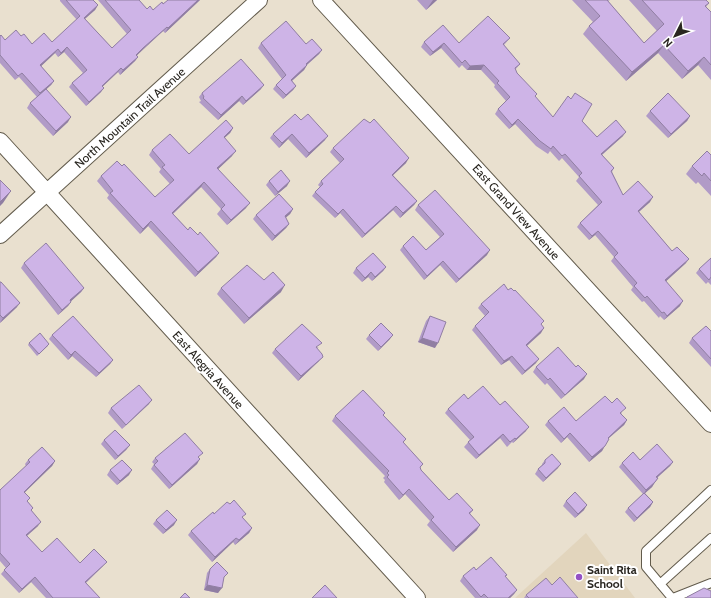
<svg xmlns="http://www.w3.org/2000/svg" width="711" height="598" font-family="Cabin,sans-serif">
	<style>
		.built { fill: #e2d5bd }
		.lines { fill: none; stroke-linecap: round; stroke-linejoin: round }
		.lane-casing { stroke: #625b4c; stroke-width: 10 }
		.street-casing { stroke: #625b4c; stroke-width: 18 }
		.lane { stroke: #fff; stroke-width: 8 }
		.street { stroke: #fff; stroke-width: 16 }
		.wall { fill: #b19bc7 }
		.shaded-wall { fill: #907ea2 }
		.building { fill: #ceb4e7; stroke: #907ea2 }
		.poi-dot { fill: #9451c5; stroke: #fff; stroke-width: 1.5 }
		.labels { text-anchor: middle; stroke-width: 4; stroke-linejoin: round; paint-order: stroke }
		.street-label { font-size: 12px; fill: #292620; stroke: #fff }
		.poi-label { font-size: 12px; font-weight: bold; fill: #292620; stroke: #fff; text-anchor: start }
	</style>
	<rect width="100%" height="100%" fill="#e9e0cf"/>
	<!-- built -->
	<path class="built" d="M586 533 635 598H515Z"/>
	<g class="lines">
		<defs>
			<path id="lane" d="M660 584 711 538
				M672 598 646 567V551L711 490
				M673 598 711 583"/>
			<path id="street" d="M321 0 711 424
				M0 141 417 598
				M0 235 259 0"/>
		</defs>
		<!-- lane casing -->
		<use href="#lane" class="lane-casing"/>
		<!-- street casing -->
		<use href="#street" class="street-casing"/>
		<!-- lane -->
		<use href="#lane" class="lane"/>
		<!-- street -->
		<use href="#street" class="street"/>
	</g>
	<!-- wall -->
	<path class="wall" d="M60 0H93L98 5 95 10 85 19 112 48 127 34 98 0H139L147 9 153 10 163 4 200 0 165 33 163 31 140 52 137 55 138 57 135 61 120 75 118 72 103 86 101 92 86 106 69 87 72 83 83 73 64 52 58 57 55 53 41 66 54 81 51 85 46 89 68 122 53 136 27 108 30 103 37 97 19 77 15 80 0 63V36L5 40 21 36 32 44 52 42 77 20 60 1Z
		M417 0H437L426 10Z
		M572 0H610L608 1 644 43 657 31 629 0H706L709 3 706 7 711 12V80L698 65 682 79 658 53 626 81 583 34 589 26 593 22Z
		M510 38 504 45 520 64 515 70 517 73 535 97 553 117 582 121 597 137 623 136 602 155 614 168 612 172 623 195 650 202 639 212 672 251 686 263 666 281 680 306 664 320 660 316 659 318 644 301 642 302 631 290 633 287 611 261 614 257 595 235 589 240 577 227 580 223 598 205 576 181 579 177 562 158 559 161 550 151 548 154 536 146 515 124 509 129 495 114 498 109 506 101 494 87 495 85 481 70H467L462 65 459 68 441 48 430 56 421 47 424 42 459 43Z
		M261 43 306 44 322 50 319 54 307 65 304 70 292 81 296 86 293 90 283 99 273 89 276 85 282 79 258 48Z
		M261 89 243 105 239 101 218 120 199 102 201 101 199 97 202 93Z
		M650 111 690 116 687 121 668 138 646 116Z
		M301 120 325 140 306 158 288 139 279 148 270 138 273 134Z
		M233 128 230 133 224 138 232 156 218 169 246 208 227 225 217 214 221 209 201 187 173 214 188 230 198 235 219 253 216 257 195 277 148 226 140 234 107 198 109 195 97 181 101 176 122 166 155 197 170 184 159 172 161 169 149 155 152 150 189 154Z
		M333 148 406 163 393 175 417 201 414 205 400 218 393 210 362 238 340 213 335 218 312 196 315 192 320 187 318 185 321 181 340 163 330 152Z
		M711 155V196L698 182 696 184 686 174 692 166Z
		M269 181 287 186 275 196 266 185Z
		M418 205 487 255 456 283 440 265 424 280 400 250 403 246 426 250 440 237 415 210Z
		M293 209 290 214 285 218 289 224 286 228 272 241 253 219 256 215Z
		M711 258V285L708 282 706 284 696 273 699 269Z
		M24 263 84 288 81 292 71 301V302L68 306 58 315 21 268Z
		M386 267 383 271 372 281 368 277 362 282 353 273 356 268Z
		M264 280 281 292 244 324 217 294 221 288Z
		M0 282 17 307 0 323Z
		M481 304 542 325 541 333 527 346 536 363 522 375 509 360 501 365 472 330 475 326 485 316 478 308Z
		M430 316 435 348 418 342 426 321Z
		M711 331V367L689 343 692 338Z
		M52 335 113 360 110 364 96 377 72 356 68 360 49 339Z
		M369 335 390 339 378 351 366 339Z
		M29 343 48 346 37 356 28 345Z
		M319 347 317 348 319 361 298 381 272 353 275 349Z
		M536 367 584 379 561 399 547 383 545 385 533 372Z
		M468 399 500 405 526 431 513 443 512 442 507 447 500 438 476 459 464 447 470 440 445 413 448 409Z
		M612 403 622 413 621 414 627 420 624 425 608 439 602 451 589 462 567 437 561 443 545 425 548 421H576Z
		M149 404 122 429 108 413 111 408Z
		M383 415 406 439 403 443 423 464 420 468 421 470 449 500 473 510 470 514 477 530 453 552 427 525 430 521 405 494 399 500 384 482 385 480 383 478 385 476 332 421 335 416Z
		M104 440 130 445 126 450 115 460 101 444Z
		M155 458H199L197 464 169 489 151 469 154 464 152 462Z
		M28 460 55 461 52 466 25 492 28 502 33 508 31 510 38 526 27 536 42 552 80 563 103 566 86 583 100 598H46L31 582 19 593 1 574 6 568 0 561V490L26 466 25 464Z
		M545 460 558 468 543 482 535 474 538 469 542 465V464Z
		M640 460 673 462 670 466 657 478H658L652 487 645 493 653 502 650 507 634 522 625 512 628 508 643 494 619 467 622 463Z
		M110 470 129 475 117 485 107 475Z
		M566 501 584 510 575 518 563 506Z
		M243 518 252 528 249 533 235 545 233 542 212 562 188 535 191 531Z
		M156 520 174 525 163 534 153 524Z
		M210 569 228 573 223 578 218 593 204 590 207 573Z
		M476 570 507 575 505 577 517 590 514 594 510 598H475L460 581 463 576Z
		M552 585 578 598H524L526 595Z"/>
	<!-- shaded-wall -->
	<path class="shaded-wall" d="M198 0H200L165 33 168 28Z
		M433 0H437L426 10Z
		M98 5 95 10 81 22 84 18Z
		M167 27 163 31 133 59 136 55Z
		M444 43 441 48 430 56 433 52Z
		M664 45 658 53 626 81 632 72Z
		M67 47 64 52 58 57 61 53Z
		M58 49 55 53 37 70 40 65Z
		M322 50 319 54 303 68 306 64Z
		M138 57 135 61 120 75 123 70Z
		M704 57 698 65 682 79 688 71Z
		M307 65 304 70 288 84 291 80Z
		M484 65 481 70H467L470 66Z
		M121 68 118 72 99 90 102 86Z
		M54 81 51 85 37 98 40 93Z
		M264 85 261 89 243 105 246 101Z
		M296 86 293 90 283 99 286 95Z
		M104 88 101 92 86 106 89 102Z
		M242 96 239 101 218 120 221 115Z
		M690 116 687 121 668 138 671 134Z
		M71 117 68 122 53 136 56 131Z
		M518 119 515 124 509 129 512 125Z
		M233 128 230 133 220 142 224 137Z
		M626 132 623 136 598 158 601 154Z
		M292 134 288 139 279 148 282 143Z
		M328 136 325 140 306 158 309 153Z
		M236 151 232 156 214 173 217 168Z
		M409 158 406 163 389 179 392 175Z
		M290 181 287 186 275 196 278 192Z
		M204 182 201 187 168 218 172 213Z
		M11 191 3 203 0 206V202Z
		M653 197 650 202 635 215 638 211Z
		M417 201 414 205 400 218 403 213Z
		M250 203 246 208 227 225 231 220Z
		M396 206 393 210 362 238 365 234Z
		M293 209 290 214 282 221 285 216Z
		M343 209 340 213 335 218 338 214Z
		M151 221 148 226 140 234 143 229Z
		M289 224 286 228 272 241 275 236Z
		M598 231 595 235 589 240 592 236Z
		M490 250 487 255 456 283 459 279Z
		M219 253 216 257 195 277 198 272Z
		M689 259 686 263 662 285 665 280Z
		M443 261 440 265 424 280 427 276Z
		M386 267 383 271 372 281 375 277Z
		M371 272 368 277 362 282 365 278Z
		M285 285 281 292 244 324 249 318Z
		M84 288 81 292 67 305 70 300Z
		M683 301 680 306 664 320 667 316Z
		M71 302 68 306 58 315 62 310Z
		M20 303 17 307 0 323 3 318Z
		M544 328 541 333 523 349 526 345Z
		M393 335 390 339 378 351 381 347Z
		M422 338 438 343 435 348 418 342Z
		M75 351 72 356 68 360 71 355Z
		M512 356 509 360 501 365 504 361Z
		M323 357 319 361 298 381 301 376Z
		M539 359 536 363 522 375 525 371Z
		M113 360 110 364 96 377 99 373Z
		M587 374 584 379 561 399 565 395Z
		M152 400 149 404 122 429 126 425Z
		M627 420 624 425 604 442 608 438Z
		M529 427 526 431 513 443 516 439Z
		M570 433 567 437 561 443 564 439Z
		M503 434 500 438 476 459 479 455Z
		M130 445 126 450 115 460 118 456Z
		M605 446 602 451 589 462 592 457Z
		M200 459 197 464 169 489 172 485Z
		M55 461 52 466 21 496 24 492Z
		M673 462 670 466 653 481 656 477Z
		M561 464 558 468 543 482 546 478Z
		M132 470 129 475 117 485 120 481Z
		M655 482 652 487 643 495 646 490Z
		M409 489 405 494 399 500 403 495Z
		M653 502 650 507 634 522 637 518Z
		M587 505 584 510 575 518 578 514Z
		M177 520 174 525 163 534 166 530Z
		M41 522 38 526 23 539 26 535Z
		M480 525 477 530 453 552 456 547Z
		M252 528 249 533 235 545 239 540Z
		M236 538 233 542 212 562 215 557Z
		M107 562 103 566 82 586 85 582Z
		M35 577 31 582 19 593 22 589Z
		M207 585 222 588 218 593 204 590Z
		M517 590 514 594 510 598H508Z"/>
	<!-- building -->
	<path class="building" d="M66 0H93L98 5 84 18 112 48 131 30 105 0H139L147 9 150 6 153 10 162 2 163 4 168 0H198L168 28 167 27 143 48 136 55 138 57 123 70 121 68 102 86 104 88 89 102 72 83 87 70 67 47 61 53 58 49 40 65 54 81 40 93 22 73 18 76 0 55V36L1 35 5 40 16 30 21 36 24 34 32 44 44 33 52 42 80 16Z
		M585 0H607L644 43 664 24 642 0H706L709 3 705 6 711 12V65L704 57 688 71 664 45 632 72 589 26 600 16Z
		M488 16 510 38 503 44 520 64 515 68 517 73 537 94 535 96 553 117 568 96 571 99 575 93 592 104 582 121 597 137 616 120 626 132 601 154 614 168 611 171 623 195 638 181 653 197 638 211 672 251 677 247 689 259 665 280 683 301 667 316 664 312 662 313 647 296 645 298 634 286 637 283 614 257 618 253 598 231 592 236 580 223 602 202 579 176 582 173 565 154 562 156 553 146 551 149 540 141 518 119 512 125 498 109 510 97 497 83 499 81 484 65 470 66 465 60 462 63 444 43 433 52 424 42 443 25 459 43Z
		M286 21 306 44 312 39 322 50 306 64 307 65 291 80 296 86 286 95 276 85 286 75 261 43Z
		M241 59 264 85 246 101 242 96 221 115 203 98 204 97 202 93Z
		M46 89 71 117 56 131 30 103Z
		M668 93 690 116 671 134 650 111Z
		M295 114 301 120 308 114 328 136 309 153 292 134 282 143 273 134Z
		M364 119 370 123 374 119 409 158 392 175 417 201 403 213 396 206 365 234 343 209 338 214 315 192 323 184 321 181 344 159 333 148Z
		M226 120 233 128 224 137 236 151 217 168 250 203 231 220 221 209 225 205 204 182 172 213 188 230 190 227 198 235 200 232 219 253 198 272 151 221 143 229 110 193 113 191 101 176 117 161 122 166 124 164 155 197 174 180 162 167 165 165 152 150 170 134 189 154Z
		M707 151 711 155V181L704 173 702 176 692 166Z
		M281 170 290 181 278 192 269 181Z
		M0 180 11 191 0 202Z
		M435 190 490 250 459 279 443 261 427 276 403 246 413 236 426 250 444 234 418 205Z
		M279 194 293 209 285 216 289 224 275 236 256 215Z
		M46 243 84 288 70 300 71 302 62 310 24 263Z
		M373 253 386 267 375 277 371 272 365 278 356 268Z
		M711 258V277L709 280 699 269Z
		M247 265 264 280 273 272 285 285 249 318 221 288Z
		M0 282H1L20 303 3 318 0 315Z
		M504 284 508 290 511 288 514 291 515 290 544 321 541 324 544 328 526 345 539 359 525 371 512 356 504 361 475 326 489 312 481 304Z
		M73 316 113 360 99 373 75 351 71 355 52 335Z
		M430 316 446 322 438 343 422 338Z
		M381 323 393 335 381 347 369 335Z
		M302 324 322 343 316 347 322 354 323 357 301 376 275 349Z
		M706 326 711 331V359L692 338Z
		M40 333 49 344 39 354 29 343Z
		M558 347 576 367 578 365 587 374 565 395 550 378 548 380 536 367Z
		M139 385 152 400 126 425 111 408Z
		M483 386 500 405 505 401 529 427 516 439 515 438 510 442 503 434 479 455 468 442 474 437 448 409 464 394 468 399Z
		M363 390 385 413 383 415 406 439 403 442 423 464 420 467 421 470 449 500 457 493 473 510 469 513 480 525 456 547 431 520 434 517 409 489 403 495 387 477 389 475 387 473 389 471 335 416Z
		M605 396 612 403 617 398 626 408 620 413 627 420 608 438 609 439 605 446 592 457 570 433 564 439 548 421 564 407 576 421Z
		M115 430 130 445 118 456 104 440Z
		M185 433 203 453 198 457 200 459 172 485 154 465 158 461 155 458Z
		M657 444 673 462 656 477 658 478 655 482 646 490 622 463 633 452 640 460Z
		M42 447 55 461 24 492 30 498 27 501 33 508 31 510 41 522 26 535 42 552 57 538 80 563 94 549 107 562 85 582 100 598H53L35 577 22 589 4 570 10 564 0 553V490L30 462 28 460Z
		M552 454 561 464 546 478 538 469 545 463V460Z
		M122 460 132 470 120 481 110 470Z
		M575 492 587 505 578 514 566 501Z
		M644 493 653 502 637 518 628 508Z
		M234 500 246 514 242 517 252 528 239 540 236 538 215 557 191 531 213 512 214 514 227 502 230 504Z
		M167 510 177 520 166 530 156 520Z
		M491 557 507 575 505 576 517 590 508 598H488L484 594 481 597 463 576 474 567 476 570Z
		M217 562 228 573 224 577 222 588 207 585 210 569Z
		M560 577 578 598H529L526 595 546 578 552 585Z
		M325 585 337 598H312Z
		M704 588 711 591V598H686L687 597Z
		M185 593 190 598H180Z"/>
	<!-- markers -->
	<circle class="poi-dot" cx="579" cy="577" r="4"/>
	<g class="labels">
		<!-- street labels -->
		<g class="street-label">
			<text transform="translate(130 118) rotate(-42)" y="4">North Mountain Trail Avenue</text>
			<text transform="translate(516 212) rotate(48)" y="4">East Grand View Avenue</text>
			<text transform="translate(208 370) rotate(48)" y="4">East Alegria Avenue</text>
		</g>
		<!-- poi labels -->
		<g class="poi-label">
			<text x="587" y="574">Saint Rita<tspan x="587" dy="14">School</tspan></text>
		</g>
	</g>
	<!-- north arrow -->
	<g transform="translate(675 36) rotate(228)" stroke="#ffffff" stroke-width="3" paint-order="stroke">
	<path d="M0-3L7 15L0 10L-7 15Z" fill="#292620"/>
	<text y="-6" font-size="11" font-weight="bold" text-anchor="middle" fill="#292620">N</text>
	</g>
</svg>
